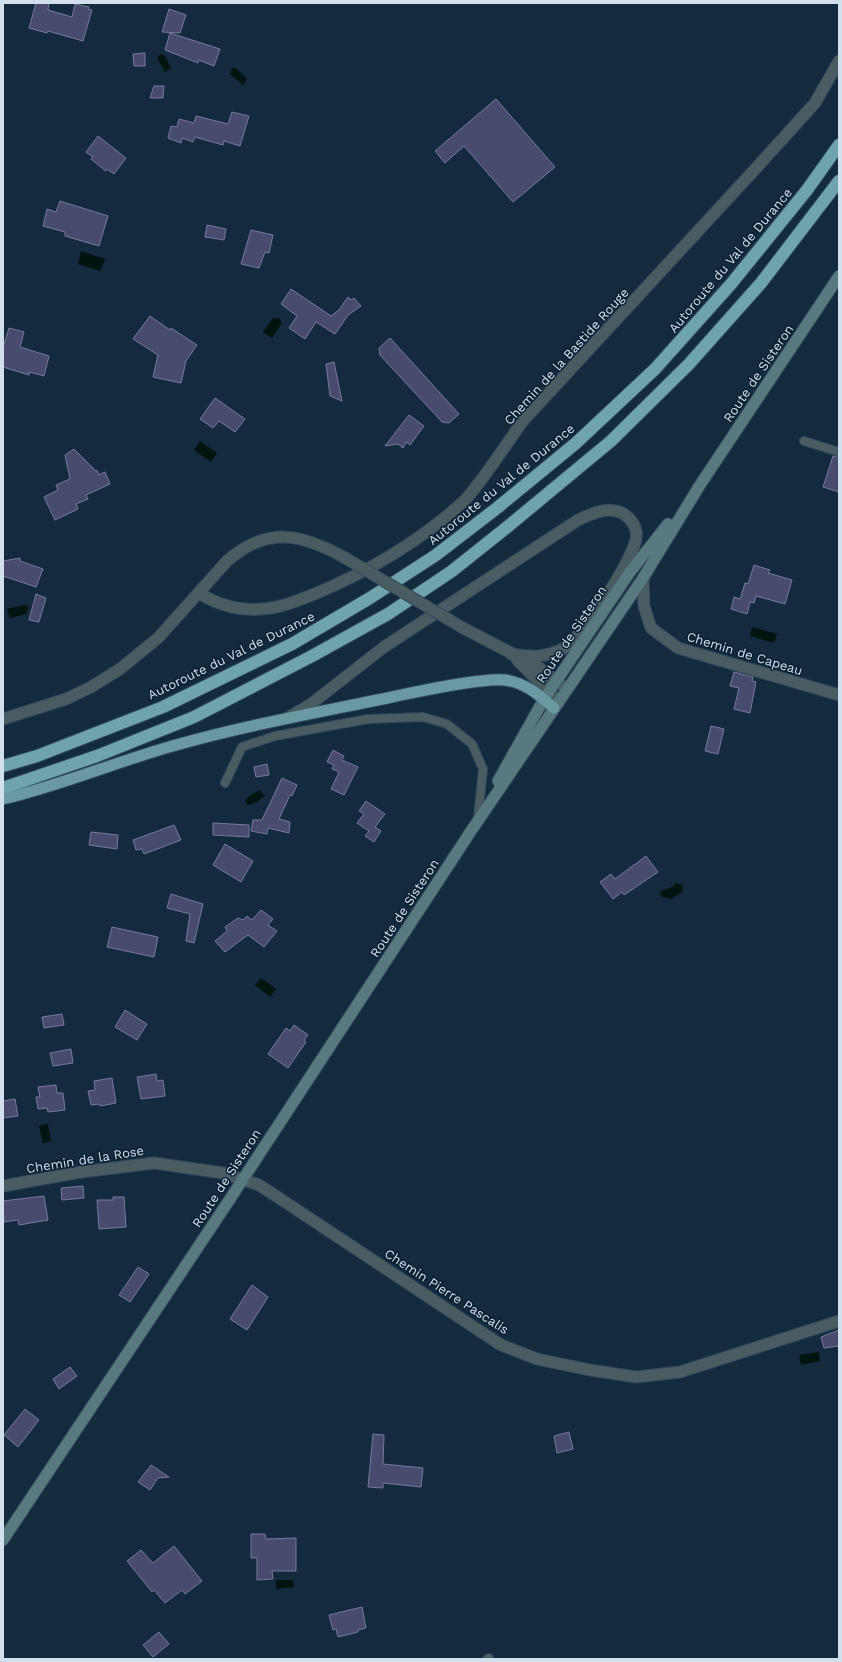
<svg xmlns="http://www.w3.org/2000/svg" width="842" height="1662" font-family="'Work Sans',sans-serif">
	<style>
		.water { fill: #001410 }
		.building { fill: #484b6d; stroke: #777a99 }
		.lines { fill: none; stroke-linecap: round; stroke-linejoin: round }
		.service-casing { stroke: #32485b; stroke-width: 10 }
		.minor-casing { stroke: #32485b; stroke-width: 13 }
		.tertiary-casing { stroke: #32485b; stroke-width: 13 }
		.secondary-casing { stroke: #32485b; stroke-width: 13 }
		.trunk-casing { stroke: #32485b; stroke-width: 13 }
		.motorway-casing { stroke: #32485b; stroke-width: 14 }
		.service { stroke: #485c61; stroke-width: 8 }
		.minor { stroke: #485c61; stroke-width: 11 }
		.tertiary { stroke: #485c61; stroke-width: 11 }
		.secondary { stroke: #587980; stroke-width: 11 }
		.trunk { stroke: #6a99a3; stroke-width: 11 }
		.motorway { stroke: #6fa3ae; stroke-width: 12 }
		.tertiary-bridge-casing { stroke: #32485b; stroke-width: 13; stroke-linecap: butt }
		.tertiary-bridge { stroke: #485c61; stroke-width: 11 }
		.labels { text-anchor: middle; stroke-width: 3; stroke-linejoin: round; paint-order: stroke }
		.street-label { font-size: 13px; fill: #d2e0ed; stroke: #0a2134 }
	</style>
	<rect width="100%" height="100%" fill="#142b3f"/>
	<!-- water -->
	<path class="water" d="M160 54 164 55 171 68 165 72 157 58Z
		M232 68H236L247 79 243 85 230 74Z
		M81 251 105 259 100 271 78 264Z
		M273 318H279L282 323 272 338 263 332Z
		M200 441 217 453 211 462 194 450Z
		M24 605 29 607 26 614 10 618 7 609Z
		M752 627 777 634 774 643 750 636Z
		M260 790 264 796 257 802 248 805 245 800 252 794Z
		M676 883 682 885 683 888 682 892 671 899 662 897 660 893 661 891 672 887Z
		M261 978 276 989 270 997 255 985Z
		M48 1124 51 1141 43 1143 39 1126Z
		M819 1352 820 1361 801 1365 799 1355Z
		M276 1580H292L293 1581 294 1587 276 1589Z"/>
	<!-- building -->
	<path class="building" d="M36 3H49L48 10 72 17 75 4 89 7 88 9 92 10 83 41 48 31 47 33 29 28Z
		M169 9 186 15 180 33 162 32Z
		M170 33 220 49 214 66 199 60 198 63 165 50Z
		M145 53V66H134L133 54Z
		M154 86H164L163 98H150Z
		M496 99 555 167 513 202 464 146 445 163 435 151Z
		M232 112 249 116 240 146 224 141 223 145 195 137 193 142 182 138 181 143 168 138 171 126 177 127 179 119 194 123 196 116 228 124Z
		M98 136 126 158 114 174 107 169 106 171 91 159 93 157 86 152Z
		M60 201 108 216 99 246 65 236V232L43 226 47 209 56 212Z
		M207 225 226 229 224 240 205 237Z
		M251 230 273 235 269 253 265 252 259 268 241 264Z
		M291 289 331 316 339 310 348 297 351 300 354 298 361 306 348 315 335 334 316 322 305 339 289 328 297 316 281 304Z
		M150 316 170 330 171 328 197 345 186 361 181 383 153 377 158 355 133 339Z
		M9 328 24 332 20 347 49 356 44 376 29 372V375L3 367V348Z
		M390 338 459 414 449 423 442 422 380 355 379 348Z
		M334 362 342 401 330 396 326 364Z
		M215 398 245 419 235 432 219 421 213 428 200 419Z
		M409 415 424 426 410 445 406 442 403 448 398 444 385 446Z
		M74 449 96 471 97 470 99 475 105 472 110 484 86 495 88 499 76 504 78 509 55 520 44 497 58 490 56 485 70 479 65 455Z
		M833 456 839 457V492L823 487Z
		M20 558V561L43 569 36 587 3 576V561Z
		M754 565 770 570 768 573 792 580 785 604 756 596 754 603 750 602 747 614 731 609 734 597 740 599 745 583 748 584Z
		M36 594 46 598 39 622 29 620Z
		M734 672 753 677 752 681 756 682 750 713 734 709 739 688 730 686Z
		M711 726 724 729 718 754 705 751Z
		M333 750 344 756 342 760 358 767 344 795 331 789 339 772 332 769 334 765 327 762Z
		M267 764 269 775 256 777 254 767Z
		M282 778 297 785 292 796 290 795 279 819 290 822 289 833 268 828 267 834 251 831 253 820H262Z
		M366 801 385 814 375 827 381 831 374 842 365 836 369 831 357 823 364 814 359 811Z
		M213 823 249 825V837L213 835Z
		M174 825 181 840 144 854 142 849 136 850 133 840Z
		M91 832 118 835 117 849 89 845Z
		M225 844 253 861 241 882 213 865Z
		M646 856 658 872 624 895 622 892 613 899 600 882 611 874 615 879Z
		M171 894 203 904 194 943 186 941 190 914 167 908Z
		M261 910 273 919 268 925 277 931 264 947 248 935 225 952 215 941 227 931 225 927 238 918 243 920 247 916 252 920Z
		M112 927 158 937 154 957 107 947Z
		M125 1010 147 1024 137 1040 115 1027Z
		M62 1014 64 1025 44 1028 42 1017Z
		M294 1025 308 1035 304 1040 306 1042 288 1068 268 1054 286 1028 290 1031Z
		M71 1049 73 1063 53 1066 50 1053Z
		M156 1074 157 1081 163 1080 165 1096 141 1099 137 1077Z
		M112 1078 116 1103 100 1106 99 1104 91 1105 88 1091 95 1090 94 1081Z
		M56 1085 57 1093H63L65 1110 48 1112 47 1108 38 1109 36 1097H40L38 1087Z
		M15 1099 18 1116 3 1118V1101Z
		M83 1186 84 1198 62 1200 61 1188Z
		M44 1196 48 1220 19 1225 18 1220 4 1222 3 1201Z
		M113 1197H124L126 1227 99 1229 97 1200H113Z
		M138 1267 149 1274 130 1302 119 1295Z
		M252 1285 268 1297 247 1330 230 1319Z
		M839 1330V1346L824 1348 821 1337Z
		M70 1367 77 1376 59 1389 53 1379Z
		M25 1409 39 1420 18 1447 4 1435Z
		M569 1432 573 1449 557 1453 554 1436Z
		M373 1434 384 1435 383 1464 423 1468 421 1487 383 1483V1488L368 1487Z
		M151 1465 169 1477 158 1478 150 1490 138 1482Z
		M251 1534H265L266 1539 296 1538V1571H272L273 1579 257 1580V1558H251Z
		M174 1546 202 1581 185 1594 182 1590 165 1603 154 1590 152 1592 127 1561 141 1550 153 1563Z
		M362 1607 366 1628 358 1630V1632L338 1637 336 1629 333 1630 329 1615Z
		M159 1632 169 1644 153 1657 143 1645Z"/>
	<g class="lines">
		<defs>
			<path id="service" d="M804 441 839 452
				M225 783 242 747 275 736 368 719 423 717 447 724 472 744 483 769 478 818
				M487 1659 489 1658"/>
			<path id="minor" d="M643 578 644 606 651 628 678 648 839 695
				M199 593C218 605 239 611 262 609 281 608 299 600 317 593 371 570 422 540 465 500 471 494 476 486 482 479 496 460 509 441 522 422L757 167 815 103 839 61
				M3 1186 81 1172 154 1163 223 1173 259 1185 276 1196 501 1345 537 1359 590 1370 636 1377 680 1372 839 1321"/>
			<path id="tertiary" d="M463 628 538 667 567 689
				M517 660 559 702
				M289 717 311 704 384 647 578 520C591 514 609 505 624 514 632 520 638 528 636 539 632 561 583 637 564 648 547 658 529 657 511 654
				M3 719 66 699 91 687 120 669 158 638 227 561C268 525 303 534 347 559"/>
			<path id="secondary" d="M498 781 544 699 630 572 668 524
				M3 1540 228 1202 471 831 643 578 700 485 839 276"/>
			<path id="trunk" d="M3 799C62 785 118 761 176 745 247 725 320 712 392 697 421 691 451 684 481 681 489 680 498 679 505 680 526 683 539 695 554 708"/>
			<path id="motorway" d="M3 766 37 756 163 707 292 644 370 598 436 555 497 508 576 443 655 369 731 284 807 190 839 145
				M3 788 97 756 194 717 312 656 388 614 452 571 506 528 611 441 689 364 761 283 839 181"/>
		</defs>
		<!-- service casing -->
		<use href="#service" class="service-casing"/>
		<!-- minor casing -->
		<use href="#minor" class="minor-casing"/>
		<!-- tertiary casing -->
		<use href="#tertiary" class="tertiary-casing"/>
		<!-- secondary casing -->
		<use href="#secondary" class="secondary-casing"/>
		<!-- trunk casing -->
		<use href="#trunk" class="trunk-casing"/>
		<!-- motorway casing -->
		<use href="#motorway" class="motorway-casing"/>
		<!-- service -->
		<use href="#service" class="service"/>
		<!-- minor -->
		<use href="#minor" class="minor"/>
		<!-- tertiary -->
		<use href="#tertiary" class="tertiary"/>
		<!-- secondary -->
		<use href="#secondary" class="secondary"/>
		<!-- trunk -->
		<use href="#trunk" class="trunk"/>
		<!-- motorway -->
		<use href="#motorway" class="motorway"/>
		<defs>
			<path id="tertiary-bridge" d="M347 559 463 628"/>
		</defs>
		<!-- tertiary-bridge casing -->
		<use href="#tertiary-bridge" class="tertiary-bridge-casing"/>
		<!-- tertiary-bridge -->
		<use href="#tertiary-bridge" class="tertiary-bridge"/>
	</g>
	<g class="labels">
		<!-- street labels -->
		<g class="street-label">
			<text transform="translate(730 260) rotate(-50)" y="5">Autoroute du Val de Durance</text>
			<text transform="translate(566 356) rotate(-48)" y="5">Chemin de la Bastide Rouge</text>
			<text transform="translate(758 373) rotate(-56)" y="5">Route de Sisteron</text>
			<text transform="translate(501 484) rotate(-39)" y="5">Autoroute du Val de Durance</text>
			<text transform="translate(571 634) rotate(-56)" y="5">Route de Sisteron</text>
			<text transform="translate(745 653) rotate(17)" y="5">Chemin de Capeau</text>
			<text transform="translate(231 655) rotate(-26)" y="5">Autoroute du Val de Durance</text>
			<text transform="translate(404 908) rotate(-57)" y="5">Route de Sisteron</text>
			<text transform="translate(85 1159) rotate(-9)" y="5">Chemin de la Rose</text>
			<text transform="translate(226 1178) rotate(-57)" y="5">Route de Sisteron</text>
			<text transform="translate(447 1291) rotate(33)" y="5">Chemin Pierre Pascalis</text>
		</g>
	</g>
	<!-- border -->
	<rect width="842" height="1662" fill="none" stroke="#d2e0ed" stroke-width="8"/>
</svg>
